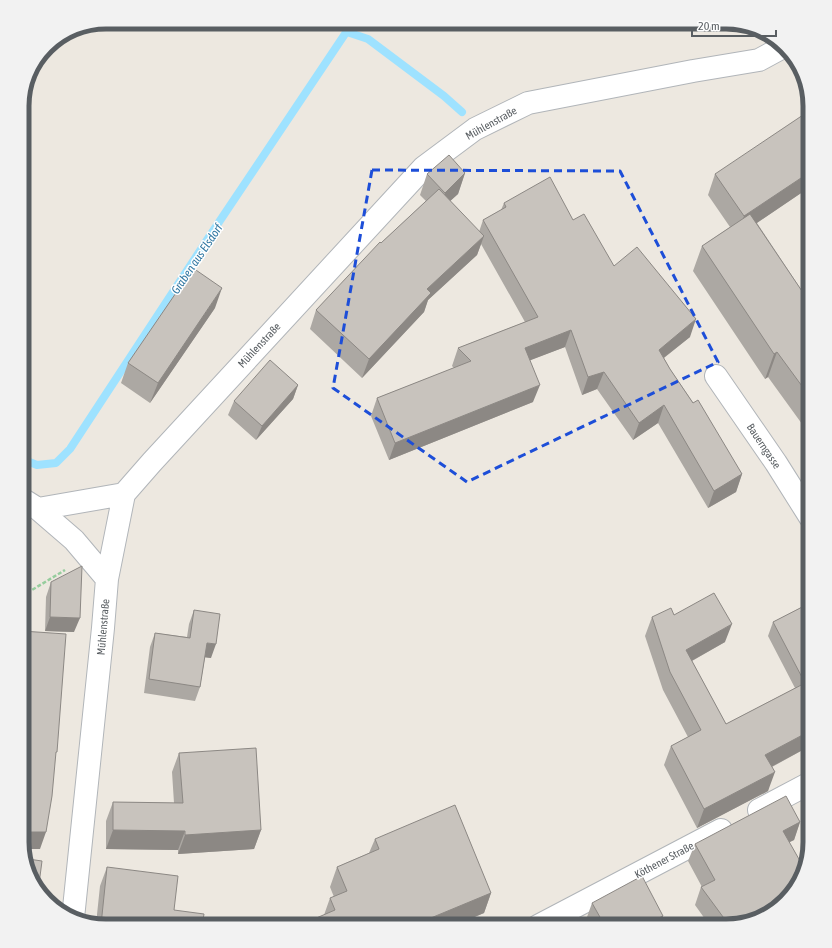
<svg xmlns="http://www.w3.org/2000/svg" width="832" height="948" font-family="'Asap Condensed',sans-serif">
	<style>
		.lines { fill: none; stroke-linecap: round; stroke-linejoin: round }
		.stream { stroke: #9ee2ff; stroke-width: 8 }
		.street-casing { stroke: #b1b5b9; stroke-width: 24 }
		.path { stroke: #96cd9d; stroke-width: 2.5; stroke-dasharray: 4 2; stroke-linecap: butt }
		.street { stroke: #fff; stroke-width: 22 }
		.wall { fill: #aca8a3 }
		.shaded-wall { fill: #8c8884 }
		.building { fill: #c8c3bd; stroke: #8c8884 }
		.marked { fill: none; stroke: #1d4ed8; stroke-width: 3; stroke-dasharray: 8 5; stroke-linejoin: round }
		.labels { text-anchor: middle; stroke-width: 3; stroke-linejoin: round; paint-order: stroke }
		.street-label { font-size: 11px; fill: #595e62; stroke: #fff }
		.water-label { font-size: 12px; font-style: italic; fill: #3379a3; stroke: #fff }
		.rim { fill: none; stroke: #595e62; stroke-width: 5 }
	</style>
	<rect width="100%" height="100%" fill="#ede8e0"/>
	<g class="lines">
		<!-- stream -->
		<path class="stream" d="M347 32 368 39 444 96 462 112
			M22 459 37 465 56 463 70 449 207 240 353 22"/>
		<defs>
			<path id="street" d="M716 376 776 463 810 517
				M22 499 38 509 124 494
				M38 509 74 540 107 579
				M759 810 810 783
				M73 918 103 628 107 579 124 494 152 462 424 167 475 129 528 103 693 71 759 60 783 47
				M538 926 721 830"/>
		</defs>
		<!-- street casing -->
		<use href="#street" class="street-casing"/>
		<!-- path -->
		<path class="path" d="M22 596 65 570"/>
		<!-- street -->
		<use href="#street" class="street"/>
	</g>
	<!-- wall -->
	<path class="wall" d="M810 120V187L757 223 810 303V435L768 377 765 379 693 271 702 246 730 227 708 195 715 174Z
		M465 173 458 194 450 201 479 232 483 220 501 210 504 203 573 220 614 266 690 337 664 358 670 369 742 474 736 492 708 508 658 423 633 440 597 389 582 395 565 347 530 360 533 402 389 460 371 416 377 398 454 368 452 366 458 348 525 322 481 244 477 255 428 300 424 312 362 378 310 329 316 310 381 243 426 201 420 195 427 174Z
		M215 308 150 403 121 383 128 363Z
		M298 385 293 399 256 440 228 415 234 401Z
		M51 582 74 632 45 631 46 597Z
		M810 603V746L772 767 768 791 697 828 664 765 671 746 688 737 663 690 645 636 652 617 674 615 725 642 692 661 726 724 795 688 768 636 773 622Z
		M194 610 211 658 205 657 200 687 195 701 144 693 150 647 155 633 187 637 189 624Z
		M179 753 261 830 254 849 178 854V850L106 849V821L113 802 174 803 172 772Z
		M800 822 794 840 789 842 777 909 726 926H710L695 905 701 887H702L688 861 695 844Z
		M375 839 491 893 484 913 453 926H300V925L324 915 330 898 334 897 330 887 337 867 369 853Z
		M107 867 174 910 106 926 96 924 100 886Z
		M592 903 663 916 659 926H592L587 917Z"/>
	<!-- shaded-wall -->
	<path class="shaded-wall" d="M810 172V187L736 237 744 216Z
		M465 173 458 194 437 213 445 193Z
		M484 236 477 255 428 300 424 312 362 378 369 359 427 289Z
		M222 288 215 308 150 403 158 383Z
		M696 319 690 337 652 367 659 350Z
		M571 330 565 347 518 365 525 348Z
		M777 352 768 377 765 379 774 354Z
		M604 372 597 389 582 395 588 377Z
		M298 385 293 399 256 440 262 426Z
		M540 385 533 402 389 460 395 443Z
		M664 405 658 423 633 440 639 423Z
		M742 474 736 492 708 508 714 491Z
		M50 617 80 618 74 632 45 631Z
		M732 624 725 642 679 668 686 650Z
		M207 643 216 644 211 658 202 657Z
		M810 731V746L758 774 765 755Z
		M775 772 768 791 697 828 704 809Z
		M800 822 794 840 776 849 783 831Z
		M113 830 185 831 178 850 106 849Z
		M261 830 254 849 178 854 185 835Z
		M22 832H46L40 849H24L22 842Z
		M491 893 484 913 453 926H421L426 920Z
		M760 910 758 915 740 921Z
		M663 916 659 926H643Z"/>
	<!-- building -->
	<path class="building" d="M806 113 810 120V172L744 216 715 174Z
		M449 155 465 173 445 193 427 174Z
		M550 177 573 220 584 214 614 266 637 247 696 319 659 350 670 369 693 403 698 400 742 474 714 491 664 405 639 423 604 372 588 377 571 330 525 348 540 385 395 443 377 398 471 361 458 348 538 317 483 220 506 207 504 203Z
		M439 189 484 236 427 289 431 293 369 359 316 310 380 242 381 243Z
		M750 214 810 303V397L777 352 774 354 702 246Z
		M193 268 222 288 158 383 128 363Z
		M270 360 298 385 262 426 234 401Z
		M82 566 80 618 50 617 51 582Z
		M714 593 732 624 686 650 726 724 809 681 810 684V731L765 755 775 772 704 809 671 746 701 730 670 672 652 617 671 608 674 615Z
		M810 603V684L809 681 805 683 773 622Z
		M194 610 220 614 216 644 207 643 200 687 149 679 155 633 190 638Z
		M22 631 66 634 57 752H56L52 796 46 832H22Z
		M256 748 261 830 185 835V831L113 830V802L183 803 179 753Z
		M786 796 800 822 783 831 804 868 801 879 778 907 774 910 763 914 760 910 740 921 729 925 701 887 715 880 695 844Z
		M455 805 491 893 426 920 428 923 421 926H301L300 925 335 910 330 898 347 891 337 867 379 849 375 839Z
		M28 859 42 861 39 884H41L40 893Z
		M107 867 178 876 174 910 204 914 202 926H106L101 925Z
		M642 876 663 916 643 926H605L592 903Z"/>
	<!-- marked area -->
	<path class="marked" d="M372 170 620 171 718 362 467 482 333 388Z"/>
	<g class="labels">
		<!-- street labels -->
		<g class="street-label">
			<text transform="translate(491 123) rotate(-29)" y="4">Mühlenstraße</text>
			<text transform="translate(259 345) rotate(-47)" y="4">Mühlenstraße</text>
			<text transform="translate(764 446) rotate(56)" y="4">Bauerngasse</text>
			<text transform="translate(103 627) rotate(-85)" y="4">Mühlenstraße</text>
			<text transform="translate(664 860) rotate(-28)" y="4">Köthener Straße</text>
		</g>
		<!-- water labels -->
		<g class="water-label">
			<text transform="translate(197 259) rotate(-56)" y="4">Graben aus Elsdorf</text>
		</g>
	</g>
	<!-- crop -->
	<path d="M0 0H832V948H0ZM106 29H726A77 77 0 0 1 803 106V842A77 77 0 0 1 726 919H106A77 77 0 0 1 29 842V106A77 77 0 0 1 106 29Z" fill="#f2f2f2" fill-rule="evenodd"/>
	<path class="rim" d="M106 29H726A77 77 0 0 1 803 106V842A77 77 0 0 1 726 919H106A77 77 0 0 1 29 842V106A77 77 0 0 1 106 29Z"/>
	<!-- scale -->
	<path d="M692 30v6h84v-6" fill="none" stroke="#595e62" stroke-width="2"/>
	<text x="698" y="30" font-size="12" fill="#595e62" stroke="#ffffff" stroke-width="3" paint-order="stroke">20 m</text>
</svg>
